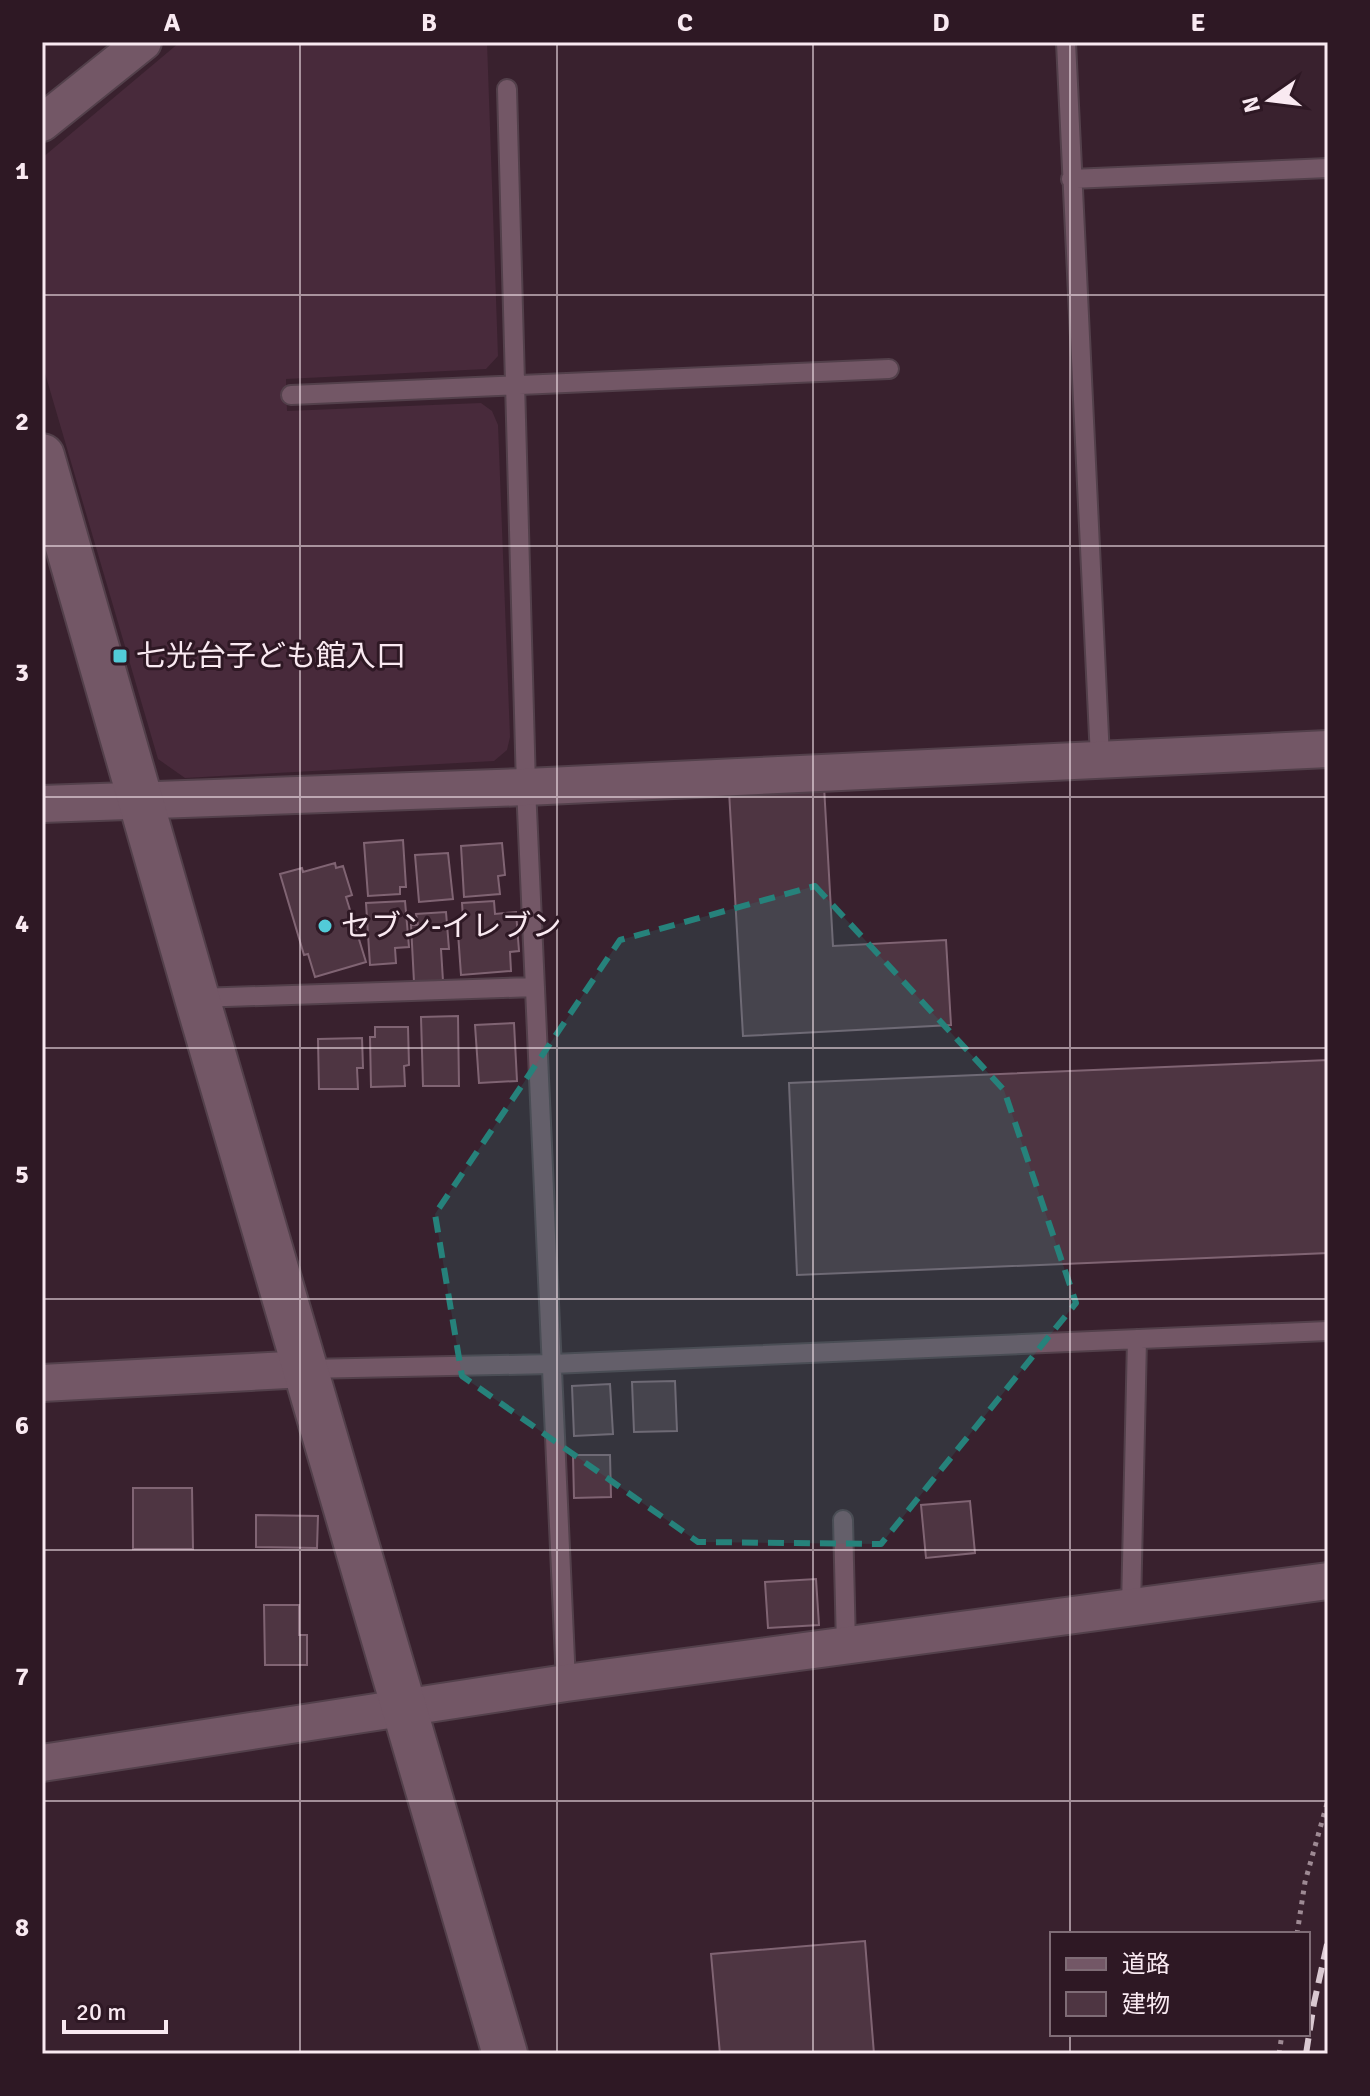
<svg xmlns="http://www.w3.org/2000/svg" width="1370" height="2096" font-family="Signika,'Noto Sans JP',sans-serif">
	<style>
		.built { fill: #482a3b }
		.building { fill: #4e3542; stroke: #806473; stroke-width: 2 }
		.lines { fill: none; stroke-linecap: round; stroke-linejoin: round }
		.service-casing { stroke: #53404b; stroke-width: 22 }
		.minor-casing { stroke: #53404b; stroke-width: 40 }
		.tertiary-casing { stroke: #53404b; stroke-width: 48 }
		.path { stroke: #9e8a94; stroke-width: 5; stroke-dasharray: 4 6; stroke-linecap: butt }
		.service { stroke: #735766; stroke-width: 18 }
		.minor { stroke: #735766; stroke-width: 36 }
		.tertiary { stroke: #735766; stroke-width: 44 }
		.rail { stroke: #d9c8d1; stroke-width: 6; stroke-dasharray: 16 8; stroke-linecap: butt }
		.marked { fill: #26827b; fill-opacity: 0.2; stroke: #26827b; stroke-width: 6; stroke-dasharray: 16 10; stroke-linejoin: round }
		.grid { fill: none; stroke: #f9e9f1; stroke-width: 2; stroke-opacity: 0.55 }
		.poi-dot { fill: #52cbd8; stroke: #2e1824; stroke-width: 3 }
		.labels { text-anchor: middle; stroke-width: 6; stroke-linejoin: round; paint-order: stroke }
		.poi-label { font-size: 30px; fill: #f9e9f1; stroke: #2e1824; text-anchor: start }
		.neatline { fill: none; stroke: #f9e9f1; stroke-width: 3 }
		.grid-label { font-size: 26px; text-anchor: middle; font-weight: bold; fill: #f9e9f1 }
	</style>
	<rect width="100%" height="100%" fill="#39212e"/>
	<!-- built -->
	<path class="built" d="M180 42H487L498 356 486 369 286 379 287 411 481 403 492 411 498 425 510 737 507 750 494 761 185 778 158 759 42 363V158Z"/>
	<!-- building -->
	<path class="building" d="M824 786 833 946 946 940 951 1025 743 1036 729 791Z
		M403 840 406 887H400V894L368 896 364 843Z
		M502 843 505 875 498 876 500 894 464 897 461 846Z
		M448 853 453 899 419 902 415 855Z
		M335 863 336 868 343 866 352 895 346 897 366 962 315 977 308 954 304 955 280 874 302 868 303 872Z
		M405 901 409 947 395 948 396 963 370 965 366 903Z
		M494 901 495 914 516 912 519 951 510 952 511 971 461 975 457 919 463 918 462 903Z
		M446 912 449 949H441L443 981 414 982 411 925H418L416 914Z
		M458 1016 459 1086H423L421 1017Z
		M514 1023 517 1081 479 1083 475 1025Z
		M375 1027H408L409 1065 404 1066 405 1086 371 1087 370 1037H375Z
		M362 1038 363 1068H357L358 1089H319L318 1039Z
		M1328 1060V1253L797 1275 789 1083Z
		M675 1381 677 1431 634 1432 632 1382Z
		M610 1384 613 1434 574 1436 572 1386Z
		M573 1455H610L611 1497 574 1498Z
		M133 1488H192L193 1549H133Z
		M970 1501 975 1553 926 1558 921 1505Z
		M256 1515 318 1516 317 1548 256 1547Z
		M816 1579 819 1625 768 1628 765 1582Z
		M264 1605H299V1635H307V1665H265Z
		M865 1941 874 2054H720L711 1954Z"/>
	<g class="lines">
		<defs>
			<path id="service" d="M1066 42 1100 758
				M507 89 526 787 566 1683
				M1071 179 1328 168
				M291 395 889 369
				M197 998 535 987
				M306 1369 552 1364 1328 1331
				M843 1520 846 1646
				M1131 1608 1137 1339"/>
			<path id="minor" d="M42 123 143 42
				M42 804 526 787 1328 749
				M42 1383 306 1369
				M42 1763 566 1683 1328 1581"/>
			<path id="tertiary" d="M42 456 197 998 505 2054"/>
		</defs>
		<!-- service casing -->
		<use href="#service" class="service-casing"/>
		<!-- minor casing -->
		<use href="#minor" class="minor-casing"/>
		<!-- tertiary casing -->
		<use href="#tertiary" class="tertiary-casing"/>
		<!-- path -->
		<path class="path" d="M1297 1934 1305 1882 1328 1800
			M1279 2054 1282 2034"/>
		<!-- service -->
		<use href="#service" class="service"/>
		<!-- minor -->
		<use href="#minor" class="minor"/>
		<!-- tertiary -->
		<use href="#tertiary" class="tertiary"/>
		<!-- rail -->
		<path class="rail" d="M1306 2054 1314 2003 1328 1940"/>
	</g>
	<!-- marked area -->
	<path class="marked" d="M815 886 1004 1090 1076 1303 881 1544 698 1542 462 1376 435 1214 620 940Z"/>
	<!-- grid -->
	<path class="grid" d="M300 42V2054M557 42V2054M813 42V2054M1070 42V1934M42 295H1328M42 546H1328M42 797H1328M42 1048H1328M42 1299H1328M42 1550H1328M42 1801H1328M1070 2034V2054"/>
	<!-- markers -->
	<g class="poi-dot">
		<rect x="112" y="648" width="16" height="16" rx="4"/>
		<circle cx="325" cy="926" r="8"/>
	</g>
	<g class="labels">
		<!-- poi labels -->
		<g class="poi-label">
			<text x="136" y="666">七光台子ども館入口</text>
			<text x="341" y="936">セブン-イレブン</text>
		</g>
	</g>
	<!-- border -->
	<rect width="1370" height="2096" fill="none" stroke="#2e1824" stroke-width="88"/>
	<!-- legend -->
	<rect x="1050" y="1932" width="260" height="104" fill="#2e1824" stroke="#7f6c76" stroke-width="2"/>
	<rect x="1066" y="1958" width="40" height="12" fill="#735766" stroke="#7f6c76" stroke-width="2"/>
	<text x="1122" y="1972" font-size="24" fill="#f9e9f1">道路</text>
	<rect x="1066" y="1992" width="40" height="24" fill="#4e3542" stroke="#7f6c76" stroke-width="2"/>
	<text x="1122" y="2012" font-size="24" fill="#f9e9f1">建物</text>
	<!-- north arrow -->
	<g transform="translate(1270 100) rotate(256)" stroke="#2e1824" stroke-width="6" paint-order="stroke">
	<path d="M0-6L14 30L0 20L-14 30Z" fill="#f9e9f1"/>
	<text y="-12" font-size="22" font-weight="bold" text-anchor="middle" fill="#f9e9f1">N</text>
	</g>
	<!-- scale -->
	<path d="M64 2020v12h102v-12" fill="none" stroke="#f9e9f1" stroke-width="4"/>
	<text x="76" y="2020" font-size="24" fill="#f9e9f1" stroke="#2e1824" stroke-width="6" paint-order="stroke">20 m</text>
	<rect x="44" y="44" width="1282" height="2008" class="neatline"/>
	<g class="grid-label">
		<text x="172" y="31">A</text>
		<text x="429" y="31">B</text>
		<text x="685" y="31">C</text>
		<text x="941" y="31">D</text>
		<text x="1198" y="31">E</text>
		<text x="22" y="179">1</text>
		<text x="22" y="430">2</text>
		<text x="22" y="681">3</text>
		<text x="22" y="932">4</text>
		<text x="22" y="1183">5</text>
		<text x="22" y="1434">6</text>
		<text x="22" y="1685">7</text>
		<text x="22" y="1936">8</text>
	</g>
</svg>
